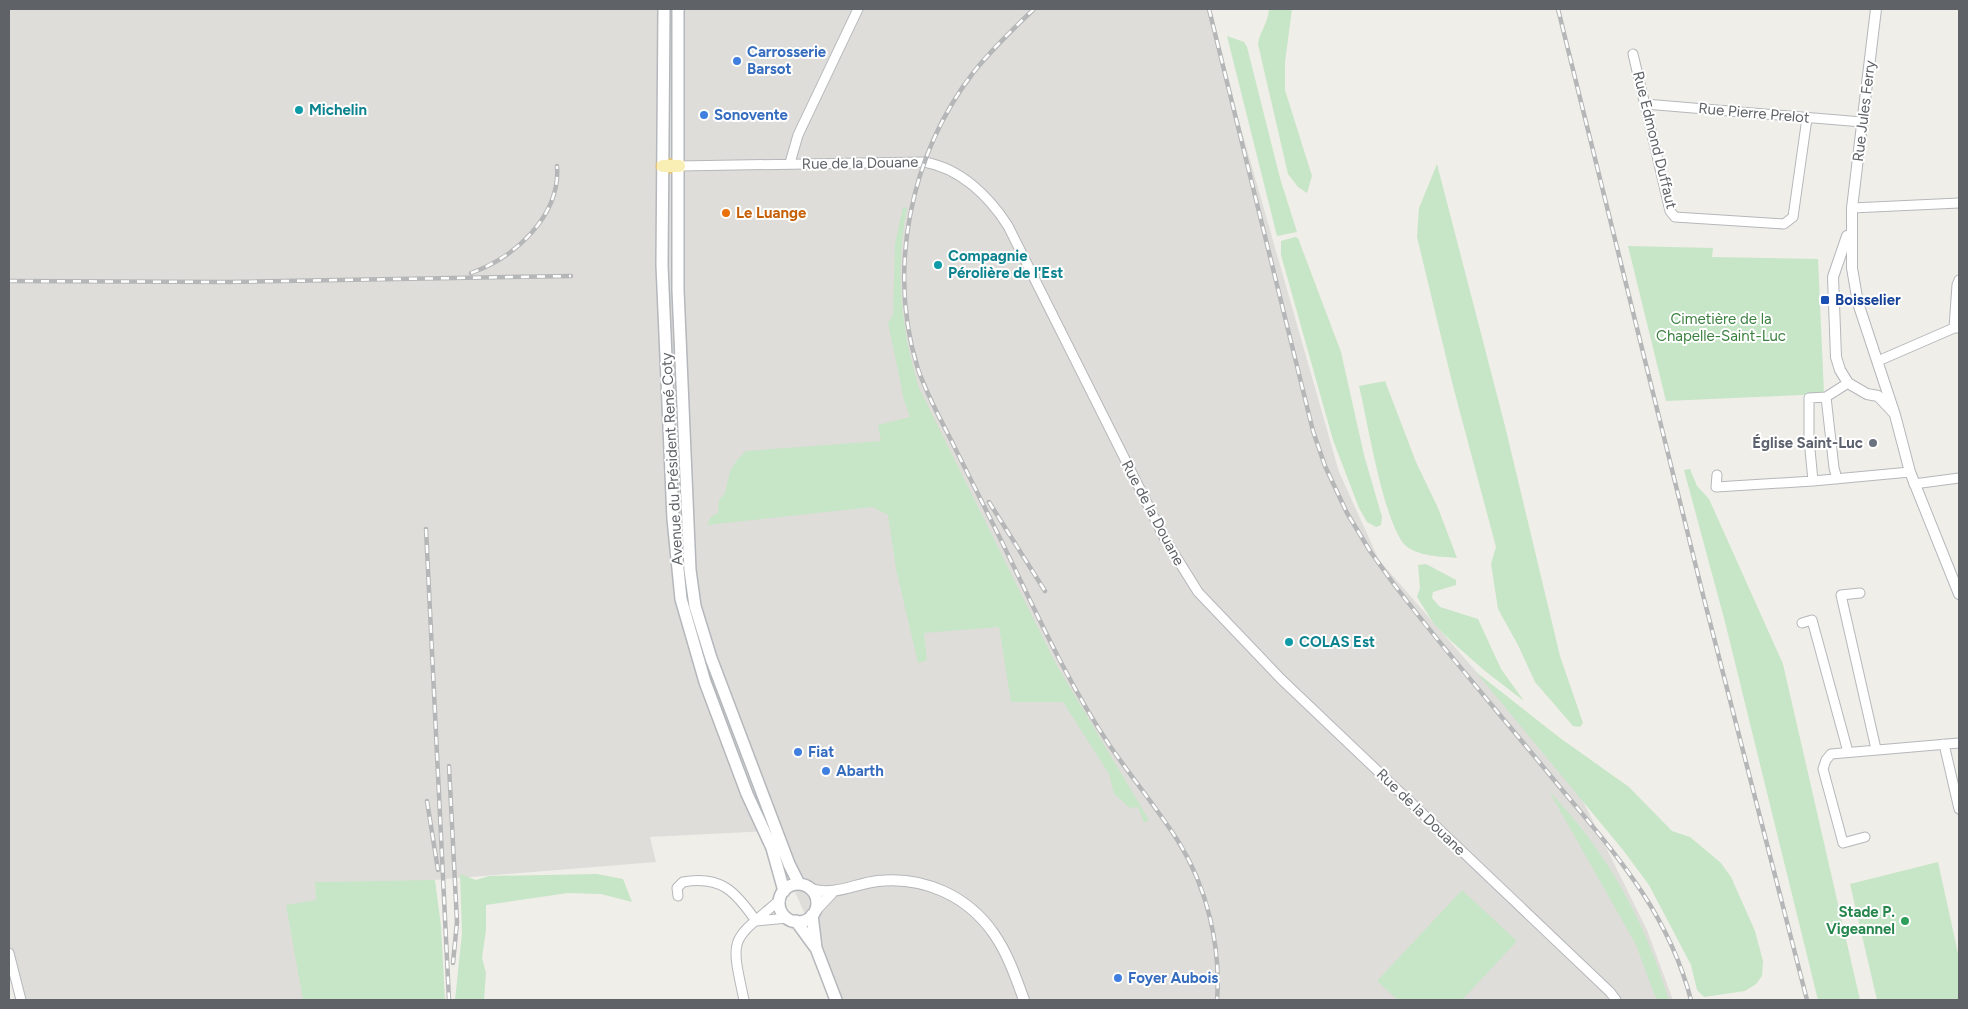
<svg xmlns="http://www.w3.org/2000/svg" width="1968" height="1009" font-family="Figtree,sans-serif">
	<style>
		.industrial { fill: #dfddda }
		.green { fill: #c7e5c7 }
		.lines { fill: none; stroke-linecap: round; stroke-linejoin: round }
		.minor-casing { stroke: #b5b7bb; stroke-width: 11 }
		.tertiary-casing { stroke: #b5b7bb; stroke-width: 12 }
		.secondary-casing { stroke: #b4b7bb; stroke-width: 14 }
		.primary-casing { stroke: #e6c46b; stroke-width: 15 }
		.minor { stroke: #fff; stroke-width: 9 }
		.tertiary { stroke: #fff; stroke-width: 10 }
		.secondary { stroke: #fff; stroke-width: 11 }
		.primary { stroke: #f9eeb4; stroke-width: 12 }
		.rail-casing { stroke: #b5b6b7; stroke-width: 4.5 }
		.rail { stroke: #fff; stroke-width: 2.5; stroke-dasharray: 8; stroke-linecap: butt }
		.shop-dot { fill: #3f7fe0; stroke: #fff; stroke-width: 2 }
		.culture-dot { fill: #0f9aa8; stroke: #fff; stroke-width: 2 }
		.food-dot { fill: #e8710a; stroke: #fff; stroke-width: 2 }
		.transit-dot { fill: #1a4fb4; stroke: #fff; stroke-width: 2 }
		.worship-dot { fill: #6b7280; stroke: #fff; stroke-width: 2 }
		.leisure-dot { fill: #2e9e5b; stroke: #fff; stroke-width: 2 }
		.labels { text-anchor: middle; stroke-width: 4; stroke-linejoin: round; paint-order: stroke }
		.shop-label { font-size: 15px; font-weight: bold; fill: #366cbe; stroke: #fff; text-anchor: start }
		.culture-label { font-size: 15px; font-weight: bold; fill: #0d838f; stroke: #fff; text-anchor: start }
		.street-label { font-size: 15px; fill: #5f6267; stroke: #fff }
		.food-label { font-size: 15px; font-weight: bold; fill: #c56008; stroke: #fff; text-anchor: start }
		.transit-label { font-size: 15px; font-weight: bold; fill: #164399; stroke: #fff; text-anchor: start }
		.park-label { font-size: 15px; fill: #3c8040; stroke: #fff }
		.worship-label { font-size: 15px; font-weight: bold; fill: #5b616d; stroke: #fff; text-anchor: end }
		.leisure-label { font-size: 15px; font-weight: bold; fill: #27864d; stroke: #fff; text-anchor: end }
	</style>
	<rect width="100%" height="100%" fill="#f0eee8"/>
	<!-- industrial -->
	<path class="industrial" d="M9 9H1207L1339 472 1379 560 1575 785 1647 930 1673 1000H843L768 831 650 837 656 862 421 881 315 882 327 1000H23L9 950Z"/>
	<!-- green -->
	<path class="green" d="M1269 9H1292L1285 62V90L1312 176 1307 193 1298 187 1288 174 1258 44C1260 31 1268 23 1269 9Z
		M1227 36 1244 42 1247 47 1280 178 1297 232 1277 236Z
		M1437 164 1505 426 1560 656 1583 723 1580 727 1573 726 1535 682 1518 645 1498 609 1491 564 1496 547 1453 386 1417 237 1419 208Z
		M903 207 907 208C895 268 901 330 919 388L1056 664 1149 820 1144 823 1138 807 1130 808 1114 794 1109 774 1063 702H1011L999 627 924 633 927 660 918 663 896 569 888 515 872 507 707 525 711 517 718 513 719 500 725 493 730 471 737 460 746 451 881 441 878 425 910 417 904 400 888 323 893 315 895 244Z
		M1295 237 1298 238 1341 352 1364 455 1382 517 1381 525 1376 527 1367 522 1359 508 1333 440 1281 255V241Z
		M1628 246 1713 248 1712 257 1818 259 1824 394 1666 401Z
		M1385 381 1416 462 1438 508 1457 558C1443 557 1418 556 1406 546 1384 526 1367 418 1359 386Z
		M1690 469 1697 486 1709 499 1783 664 1860 1000H1818L1725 622 1684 470Z
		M1426 564 1456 580V585L1433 592 1432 598 1440 607 1478 619 1501 669 1524 701 1485 671 1451 641 1434 624 1417 597 1420 588 1418 565Z
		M1476 672 1560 738 1629 787 1672 831 1690 837 1721 863 1731 877 1755 931 1763 961 1762 976 1756 984 1745 991 1704 997 1697 990 1691 965 1649 885 1623 850Z
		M1549 791C1608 853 1644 919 1669 1000H1658L1654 994 1636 945Z
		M1938 862 1959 958V1000H1877L1850 884Z
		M460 874 476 880 489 876 597 874 623 879 632 902 601 894 568 893 486 905V930L482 958 486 973 484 1000H455L462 933Z
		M435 880 441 926 445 1000H303L286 905 316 900 315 882Z
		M1462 890 1517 941 1462 1000H1398L1377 981Z"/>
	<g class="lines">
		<defs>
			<path id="minor" d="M1633 54 1670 211 1675 217 1784 224 1793 217 1807 118
				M1645 104 1862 122
				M790 163 798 135 858 9
				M679 166 924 162C960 168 989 196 1008 226L1165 539 1198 592 1281 679 1610 992 1616 1000
				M1852 208 1959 203
				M1954 328 1957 285 1959 280
				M1878 361 1954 328H1959
				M1826 397 1834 468 1837 479
				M1717 475 1716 487 1813 481 1910 472
				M1813 481 1809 439V398L1826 397 1848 383
				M1914 484 1959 478
				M1860 593 1841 595 1876 749
				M1802 623 1812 620 1848 752
				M1944 744 1959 809
				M1865 837 1843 843 1823 769 1826 760 1831 754 1959 743
				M678 896 677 888 683 882C721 875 736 892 756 921
				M756 921 787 918
				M9 953 21 1000
				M744 1000C730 935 730 942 780 900"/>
			<path id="tertiary" d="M1876 9 1852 208V268L1858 303 1895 415 1910 472 1959 594
				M1847 236 1833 277 1836 357 1840 370 1848 383 1867 394 1878 396 1893 412
				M811 889C836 896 853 884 878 881 924 876 968 896 994 934 1008 954 1016 978 1024 1000
				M816 910 832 893"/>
			<path id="secondary" d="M664 9 662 265 673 519 681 599 705 682 747 794 772 848 784 891
				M678 9V290L690 570 695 606 711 658 789 864 799 884
				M779 903a19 19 0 1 1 38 0a19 19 0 1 1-38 0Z
				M812 915 816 948 836 1000
				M796 921 815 947"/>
			<path id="primary" d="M663 166H679"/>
		</defs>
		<!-- minor casing -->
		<use href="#minor" class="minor-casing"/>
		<!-- tertiary casing -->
		<use href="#tertiary" class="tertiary-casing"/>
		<!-- secondary casing -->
		<use href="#secondary" class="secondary-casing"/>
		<!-- primary casing -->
		<use href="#primary" class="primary-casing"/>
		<!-- minor -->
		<use href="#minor" class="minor"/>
		<!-- tertiary -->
		<use href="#tertiary" class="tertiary"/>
		<!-- secondary -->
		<use href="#secondary" class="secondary"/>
		<!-- primary -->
		<use href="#primary" class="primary"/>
		<defs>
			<path id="rail" d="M1034 9C1013 29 991 50 973 73 910 155 887 270 918 369 927 395 941 420 953 444 968 474 983 504 998 534 1033 605 1065 679 1110 746 1132 778 1157 808 1178 841 1207 887 1221 946 1217 1000
				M1209 9 1313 431 1325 466 1347 513 1370 551 1393 583C1444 650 1500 714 1554 780 1612 850 1667 909 1691 1000
				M1558 9 1703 595 1807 1000
				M471 273C514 258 561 216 557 166
				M9 281 228 282 571 276
				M989 502 1045 591
				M426 529 449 1000
				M449 766 457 922 453 963
				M427 801 438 870"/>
		</defs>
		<!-- rail casing -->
		<use href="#rail" class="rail-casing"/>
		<!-- rail -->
		<use href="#rail" class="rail"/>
	</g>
	<!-- markers -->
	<g class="shop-dot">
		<circle cx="737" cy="61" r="5"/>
		<circle cx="704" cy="115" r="5"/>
		<circle cx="798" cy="752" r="5"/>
		<circle cx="826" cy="771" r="5"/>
		<circle cx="1118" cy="978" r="5"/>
	</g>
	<g class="culture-dot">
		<circle cx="299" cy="110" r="5"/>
		<circle cx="938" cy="265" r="5"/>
		<circle cx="1289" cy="642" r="5"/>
	</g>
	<circle class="food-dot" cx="726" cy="213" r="5"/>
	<rect class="transit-dot" x="1820" y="295" width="10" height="10" rx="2.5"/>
	<circle class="worship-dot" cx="1873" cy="443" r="5"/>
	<circle class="leisure-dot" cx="1905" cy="921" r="5"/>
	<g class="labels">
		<!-- shop labels -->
		<g class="shop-label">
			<text x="747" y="57">Carrosserie<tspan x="747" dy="17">Barsot</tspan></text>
			<text x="714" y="120">Sonovente</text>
			<text x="808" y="757">Fiat</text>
			<text x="836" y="776">Abarth</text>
			<text x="1128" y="983">Foyer Aubois</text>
		</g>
		<!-- culture labels -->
		<g class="culture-label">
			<text x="309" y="115">Michelin</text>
			<text x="948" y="261">Compagnie<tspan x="948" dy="17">Pérolière de l'Est</tspan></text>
			<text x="1299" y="647">COLAS Est</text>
		</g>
		<!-- street labels -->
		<g class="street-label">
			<text transform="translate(1864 111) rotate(-83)" y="5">Rue Jules Ferry</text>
			<text transform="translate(1754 113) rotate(5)" y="5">Rue Pierre Prelot</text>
			<text transform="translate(1655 140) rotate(76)" y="5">Rue Edmond Duffaut</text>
			<text transform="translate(860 163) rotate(-1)" y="5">Rue de la Douane</text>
			<text transform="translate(672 459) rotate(-93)" y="5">Avenue du Président René Coty</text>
			<text transform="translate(1153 513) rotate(62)" y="5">Rue de la Douane</text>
			<text transform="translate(1421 812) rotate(44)" y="5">Rue de la Douane</text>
		</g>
		<!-- food labels -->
		<g class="food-label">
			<text x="736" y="218">Le Luange</text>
		</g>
		<!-- transit labels -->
		<g class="transit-label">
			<text x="1835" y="305">Boisselier</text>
		</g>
		<!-- park labels -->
		<g class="park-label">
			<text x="1721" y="324">Cimetière de la<tspan x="1721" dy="17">Chapelle-Saint-Luc</tspan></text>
		</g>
		<!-- worship labels -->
		<g class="worship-label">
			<text x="1863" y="448">Église Saint-Luc</text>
		</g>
		<!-- leisure labels -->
		<g class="leisure-label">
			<text x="1895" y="917">Stade P.<tspan x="1895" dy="17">Vigeannel</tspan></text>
		</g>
	</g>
	<!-- border -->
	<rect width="1968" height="1009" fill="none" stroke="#5f6267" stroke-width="20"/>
</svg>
